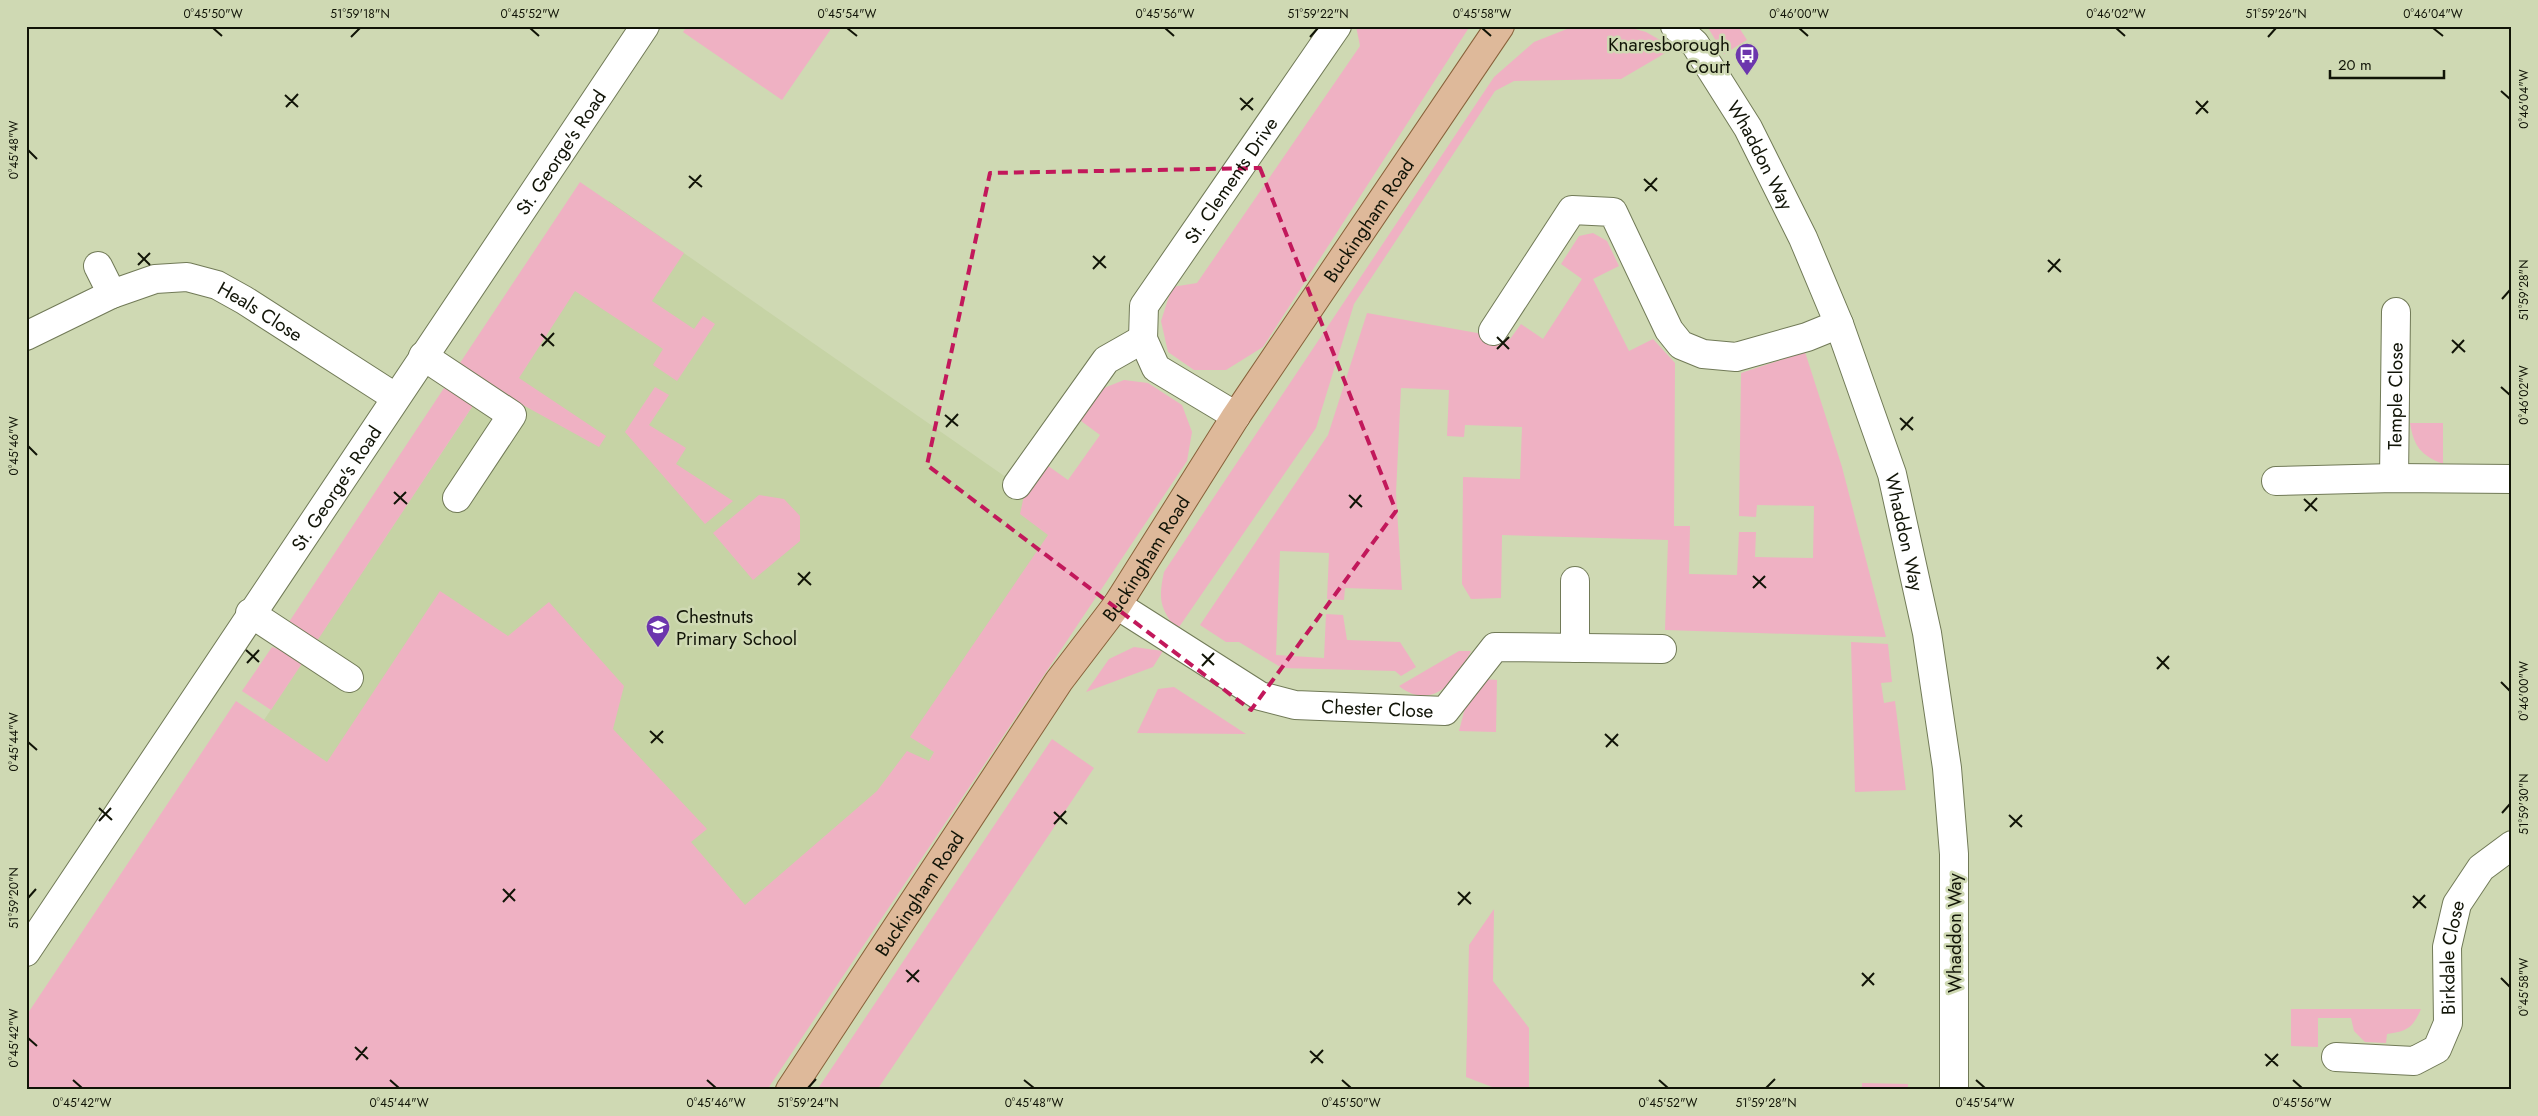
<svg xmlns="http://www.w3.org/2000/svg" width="2538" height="1116" font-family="Jost,sans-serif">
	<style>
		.built { fill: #c6d3a5 }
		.green { fill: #efb1c3 }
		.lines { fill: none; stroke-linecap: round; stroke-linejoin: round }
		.minor-casing { stroke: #717a57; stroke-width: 30 }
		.major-casing { stroke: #88613a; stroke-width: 30 }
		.minor { stroke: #fff; stroke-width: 28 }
		.major { stroke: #deb99a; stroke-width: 28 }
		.marked { fill: none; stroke: #c2185b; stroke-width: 4; stroke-dasharray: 10 6; stroke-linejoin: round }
		.ticks { fill: none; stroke: #111407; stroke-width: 2 }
		.labels { text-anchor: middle; stroke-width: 5; stroke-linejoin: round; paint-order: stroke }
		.poi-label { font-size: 19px; fill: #111407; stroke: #cfd9b3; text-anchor: end }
		.street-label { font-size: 19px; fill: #111407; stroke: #cfd9b3 }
		.neatline { fill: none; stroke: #111407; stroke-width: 2 }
		.ticks-label { font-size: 12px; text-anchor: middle; fill: #111407 }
	</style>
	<rect width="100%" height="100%" fill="#cfd9b3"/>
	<!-- built -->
	<path class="built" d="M609 201 1082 530 795 963 26 1090V1078Z"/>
	<!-- green -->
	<path class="green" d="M687 26H833L782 100 683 32Z
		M1356 26H1470L1263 347 1226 370H1194L1168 352 1161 321 1172 287 1197 283 1360 46Z
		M1624 26 1646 32 1674 48 1621 79 1514 81 1495 91 1354 304 1316 428 1177 630C1160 608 1158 600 1164 572L1494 77 1534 42 1572 27Z
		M1707 26H1738L1747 40 1724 54Z
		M580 182 684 253 652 301 694 329 703 316 715 324 677 381 653 365 663 349 575 291 519 378 606 436 599 447 487 385 458 366Z
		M1593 233 1607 241 1619 266 1593 279 1629 351 1653 339 1675 363 1674 526H1690L1689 574 1737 575 1739 532H1756L1755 557 1813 558 1814 506 1757 505 1756 517 1739 516 1741 373 1805 352 1842 467 1886 637 1665 630 1668 540 1502 535 1501 598 1471 599 1462 584 1463 477 1520 479 1522 427 1465 425 1464 437 1447 436 1449 390 1401 388 1396 493 1402 590 1345 588 1344 600 1327 599 1329 553 1280 551 1276 655 1324 658 1326 614 1343 615 1347 640 1400 642 1416 667 1401 676 1395 671 1282 668 1239 642H1226L1200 625 1328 435 1367 313 1510 339 1521 324 1543 339 1582 279 1561 264 1579 236Z
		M1124 380 1148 383 1182 405 1192 432 1187 461 767 1090H26V1016L236 701 327 762 440 591 508 636 549 602 624 686 613 729 707 829 691 842 745 905 877 791 907 751 929 761 934 752 910 737 1048 535 1020 514 1025 491 1044 463 1068 480 1100 435 1077 418 1099 390Z
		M446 385 474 404 315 644 289 622Z
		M655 387 669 395 649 425 686 448 676 464 733 501 705 524 625 432Z
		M2410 423H2443V464C2421 455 2414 447 2410 423Z
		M759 495 784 499 800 516V541L753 580 713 533Z
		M1851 642 1888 644 1892 682 1881 683 1884 703 1895 701 1906 790 1855 792Z
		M272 647 288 652 303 662 271 710 242 691Z
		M1134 647 1163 651 1153 667 1086 692 1109 659Z
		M1459 651H1471C1457 681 1432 712 1399 686Z
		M1484 679 1497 680 1496 732 1459 731 1466 704Z
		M1174 687 1246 734 1137 733 1158 689Z
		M1052 739 1094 768 877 1090H817Z
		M1494 909 1493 981 1529 1028V1090H1500L1466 1077 1469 945Z
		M2291 1009H2421C2412 1029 2407 1031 2387 1034L2386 1043 2365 1042 2354 1031 2351 1018H2318V1047L2291 1046Z
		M1862 1083 1908 1084V1090H1862Z"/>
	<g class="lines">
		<defs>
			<g id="minor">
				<path id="s1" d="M1675 26 1695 44 1748 128 1803 238 1839 324 1892 474 1927 633 1947 768 1954 854V1090"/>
				<path d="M98 266 112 294"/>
				<path d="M1493 331 1572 210 1613 212 1669 330 1681 345 1703 354 1736 357 1807 337 1839 324"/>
				<path id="s2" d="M26 336 112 294 155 279 187 277 217 285 244 300 395 397"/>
				<path d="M423 356 512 415 457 498"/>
				<path id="s3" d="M1236 416 1156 368 1143 339 1144 306 1337 26"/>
				<path id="s4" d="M2394 478 2396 312"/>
				<path d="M2276 481 2394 478 2512 479"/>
				<path d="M1017 485 1106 360 1143 339"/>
				<path id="s5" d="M1117 605 1260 696 1295 705 1445 711 1495 647 1662 649"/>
				<path d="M250 613 349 678"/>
				<path d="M1575 648V581"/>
				<path id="s6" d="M26 952 645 26"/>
				<path id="s7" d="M2336 1057 2414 1061 2437 1049 2448 1023 2447 947 2457 904 2481 868 2512 845"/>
			</g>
			<g id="major">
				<path id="s8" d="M790 1090 1059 681 1117 605 1236 416 1500 26"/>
			</g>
		</defs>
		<!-- minor casing -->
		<use href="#minor" class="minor-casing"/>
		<!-- major casing -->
		<use href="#major" class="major-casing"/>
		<!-- minor -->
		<use href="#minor" class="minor"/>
		<!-- major -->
		<use href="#major" class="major"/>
	</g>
	<!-- marked area -->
	<path class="marked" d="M1260 168 1396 511 1251 710 927 465 990 173Z"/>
	<!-- ticks -->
	<path class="ticks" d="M213 28 222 36M530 28 539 36M847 28 857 36M1165 28 1174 36M1482 28 1491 36M1799 28 1808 36M2116 28 2125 36M2433 28 2443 36M351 37 360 28M1310 37 1318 28M2268 37 2276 28M2501 91 2510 99M285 95 298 107M1240 98 1253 110M2196 101 2208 113M286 107 298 94M1241 110 1253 98M2196 114 2208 101M28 150 37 159M689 176 702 187M1644 179 1657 191M689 188 701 175M1645 191 1657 178M138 253 150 265M1093 256 1106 268M2048 260 2061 272M138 265 150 253M1093 269 1105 256M2048 272 2060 259M2502 299 2510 290M541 334 554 346M1497 337 1509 349M2452 340 2465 352M542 346 554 333M1497 349 1509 337M2452 353 2464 340M2501 387 2510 395M945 415 958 426M1900 418 1913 430M946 427 958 414M1901 430 1913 417M28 446 37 455M394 492 407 504M1349 495 1362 507M2304 499 2317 511M394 504 406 492M1350 508 1361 495M2305 511 2317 498M798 573 811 585M1753 576 1766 588M798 585 810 572M1753 588 1765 576M246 650 259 662M1202 654 1214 665M2157 657 2169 669M247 663 259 650M1202 666 1214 653M2157 669 2169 656M2501 682 2510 691M650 731 663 743M1605 734 1618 746M28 742 37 750M651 743 663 731M1606 747 1618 734M99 808 112 820M1054 812 1067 824M2502 813 2510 804M2009 815 2022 827M99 821 111 808M1054 824 1066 811M2010 827 2022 815M503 889 515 901M1458 892 1471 904M2413 896 2426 908M28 898 36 889M503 902 515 889M1458 905 1470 892M2413 908 2425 895M906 970 919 982M1862 973 1874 985M2501 978 2510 987M907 982 919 970M1862 986 1874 973M28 1038 37 1046M355 1047 368 1059M1310 1051 1323 1063M2265 1054 2278 1066M356 1060 367 1047M1311 1063 1323 1050M2266 1066 2278 1054M73 1080 82 1088M390 1080 399 1088M707 1080 716 1088M1024 1080 1034 1088M1342 1080 1351 1088M1659 1080 1668 1088M1976 1080 1985 1088M2293 1080 2302 1088M808 1088 816 1079M1766 1088 1775 1079"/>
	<!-- icons -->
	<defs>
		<symbol id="bus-pin" viewBox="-11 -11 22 30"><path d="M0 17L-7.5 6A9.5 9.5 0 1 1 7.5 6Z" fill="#6c36ad" stroke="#cfd9b3"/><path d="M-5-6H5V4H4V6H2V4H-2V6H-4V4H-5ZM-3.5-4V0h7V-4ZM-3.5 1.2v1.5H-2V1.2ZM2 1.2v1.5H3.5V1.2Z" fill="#fff"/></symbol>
		<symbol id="school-pin" viewBox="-11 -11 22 30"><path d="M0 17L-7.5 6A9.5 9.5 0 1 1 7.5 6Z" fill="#6c36ad" stroke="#cfd9b3"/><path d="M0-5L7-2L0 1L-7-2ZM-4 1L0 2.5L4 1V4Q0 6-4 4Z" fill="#fff"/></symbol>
	</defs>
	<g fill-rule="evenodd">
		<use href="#bus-pin" x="1733" y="41" width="28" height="38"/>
		<use href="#school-pin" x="644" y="613" width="28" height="38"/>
	</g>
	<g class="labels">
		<!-- poi labels -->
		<g class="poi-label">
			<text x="1730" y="51">Knaresborough<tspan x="1730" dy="22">Court</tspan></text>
			<text x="676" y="623" text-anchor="start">Chestnuts<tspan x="676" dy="22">Primary School</tspan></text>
		</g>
		<!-- street labels -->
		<g class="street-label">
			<text dy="7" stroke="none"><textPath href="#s6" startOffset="962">St. George's Road</textPath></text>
			<text dy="7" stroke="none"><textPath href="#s1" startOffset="156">Whaddon Way</textPath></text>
			<text dy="7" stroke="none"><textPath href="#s3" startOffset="311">St. Clements Drive</textPath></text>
			<text dy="7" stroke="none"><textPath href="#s8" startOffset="1045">Buckingham Road</textPath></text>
			<text dy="7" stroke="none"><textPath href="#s2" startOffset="255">Heals Close</textPath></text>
			<text dy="7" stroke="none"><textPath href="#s4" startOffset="82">Temple Close</textPath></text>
			<text dy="7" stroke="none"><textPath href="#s6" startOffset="558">St. George's Road</textPath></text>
			<text dy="7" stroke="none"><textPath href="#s1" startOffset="561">Whaddon Way</textPath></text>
			<text dy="7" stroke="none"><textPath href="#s8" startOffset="640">Buckingham Road</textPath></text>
			<text dy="7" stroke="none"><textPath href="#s5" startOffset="288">Chester Close</textPath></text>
			<text dy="7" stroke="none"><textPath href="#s8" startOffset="235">Buckingham Road</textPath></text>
			<text transform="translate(1954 933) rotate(-90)" y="7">Whaddon Way</text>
			<text dy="7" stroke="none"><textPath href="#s7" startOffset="198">Birkdale Close</textPath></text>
		</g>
	</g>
	<!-- border -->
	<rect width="2538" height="1116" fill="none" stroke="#cfd9b3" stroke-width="55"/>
	<!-- scale -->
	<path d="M2330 70v8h114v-8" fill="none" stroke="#111407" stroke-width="2.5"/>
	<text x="2338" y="70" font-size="15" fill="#111407" stroke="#cfd9b3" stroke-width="4" paint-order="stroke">20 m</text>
	<rect x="28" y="28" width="2482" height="1060" class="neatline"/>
	<g class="ticks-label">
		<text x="213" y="18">0°45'50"W</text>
		<text x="360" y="18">51°59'18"N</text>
		<text x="530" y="18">0°45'52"W</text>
		<text x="847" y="18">0°45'54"W</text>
		<text x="1165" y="18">0°45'56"W</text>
		<text x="1318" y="18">51°59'22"N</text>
		<text x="1482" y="18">0°45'58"W</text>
		<text x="1799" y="18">0°46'00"W</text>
		<text x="2116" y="18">0°46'02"W</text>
		<text x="2276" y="18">51°59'26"N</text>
		<text x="2433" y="18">0°46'04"W</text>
		<text transform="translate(2524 99) rotate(-90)" y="4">0°46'04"W</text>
		<text transform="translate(14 150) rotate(-90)" y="4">0°45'48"W</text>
		<text transform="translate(2524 290) rotate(-90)" y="4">51°59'28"N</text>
		<text transform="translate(2524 395) rotate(-90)" y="4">0°46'02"W</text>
		<text transform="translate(14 446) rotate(-90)" y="4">0°45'46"W</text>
		<text transform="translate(2524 691) rotate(-90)" y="4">0°46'00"W</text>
		<text transform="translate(14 742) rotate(-90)" y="4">0°45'44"W</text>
		<text transform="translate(2524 804) rotate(-90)" y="4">51°59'30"N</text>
		<text transform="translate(14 898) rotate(-90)" y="4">51°59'20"N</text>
		<text transform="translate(2524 987) rotate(-90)" y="4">0°45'58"W</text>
		<text transform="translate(14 1038) rotate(-90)" y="4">0°45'42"W</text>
		<text x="82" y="1107">0°45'42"W</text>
		<text x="399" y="1107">0°45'44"W</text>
		<text x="716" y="1107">0°45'46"W</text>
		<text x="808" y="1107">51°59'24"N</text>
		<text x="1034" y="1107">0°45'48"W</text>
		<text x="1351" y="1107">0°45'50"W</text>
		<text x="1668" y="1107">0°45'52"W</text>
		<text x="1766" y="1107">51°59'28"N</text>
		<text x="1985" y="1107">0°45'54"W</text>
		<text x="2302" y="1107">0°45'56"W</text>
	</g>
</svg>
